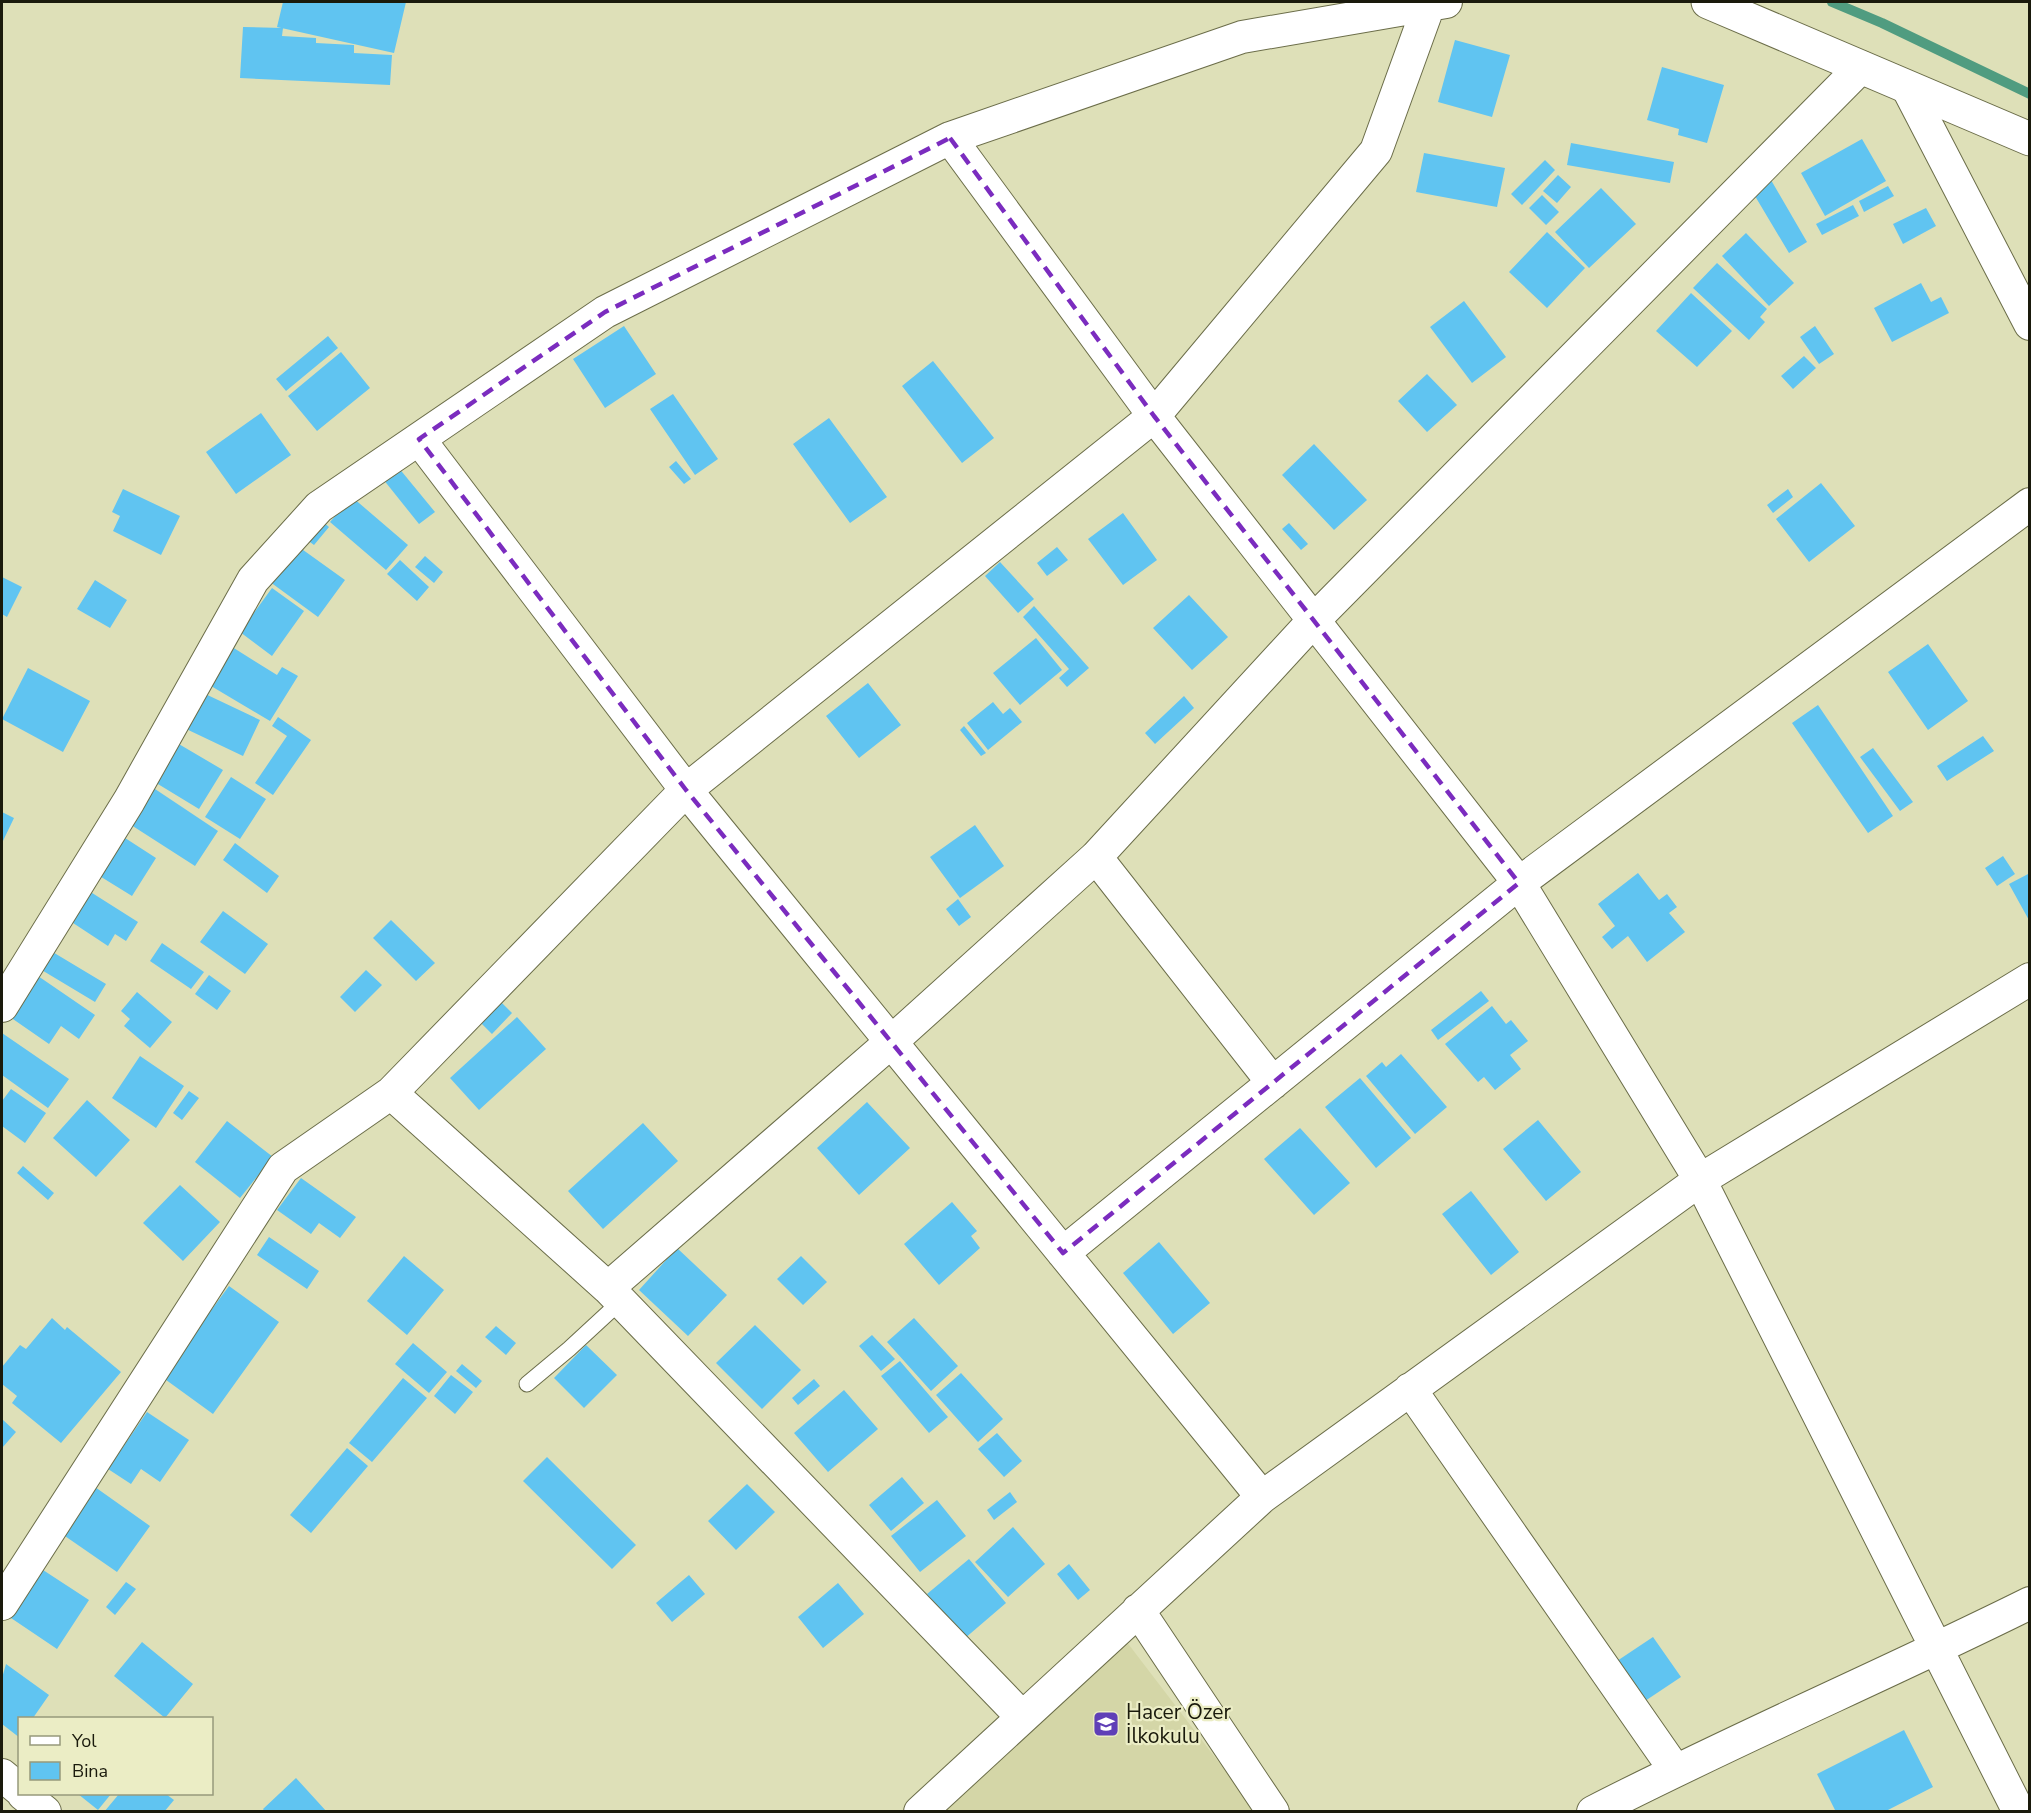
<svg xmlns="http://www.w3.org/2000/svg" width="2031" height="1813" font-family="'Nunito Sans',sans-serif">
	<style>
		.built { fill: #d4d6a7 }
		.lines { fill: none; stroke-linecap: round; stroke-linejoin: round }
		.stream { stroke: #509c80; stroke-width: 10 }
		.building { fill: #60c4f1 }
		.service-casing { stroke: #6b6d49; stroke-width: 17 }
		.minor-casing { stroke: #6b6d49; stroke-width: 34 }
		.tertiary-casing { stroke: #6b6d49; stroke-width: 35 }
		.service { stroke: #fff; stroke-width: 15 }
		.minor { stroke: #fff; stroke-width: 32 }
		.tertiary { stroke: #fff; stroke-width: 33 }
		.marked { fill: none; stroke: #7b2cbf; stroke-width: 4.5; stroke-dasharray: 12 8; stroke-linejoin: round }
		.labels { text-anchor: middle; stroke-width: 4.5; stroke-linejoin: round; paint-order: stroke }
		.poi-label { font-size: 21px; fill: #1a1a0c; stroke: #ebedc5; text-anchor: start }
	</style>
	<rect width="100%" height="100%" fill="#dee0b8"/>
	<!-- built -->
	<path class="built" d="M1123 1637 1256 1811 924 1812Z"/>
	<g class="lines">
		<!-- stream -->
		<path class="stream" d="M1832 2 1882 23 2030 94"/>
	</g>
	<!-- building -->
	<path class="building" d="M283 2H406L394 53 277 27Z
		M243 27 283 28 282 36 316 38V43L354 45V53L392 55 390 85 240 78Z
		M1455 40 1510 55 1492 117 1438 102Z
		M1662 67 1724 85 1707 143 1678 135 1679 129 1647 120Z
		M1862 139 1886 181 1825 216 1801 173Z
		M1571 143 1674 162 1670 183 1567 165Z
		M1424 153 1505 168 1497 207 1416 192Z
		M1545 160 1555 170 1522 205 1511 194Z
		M1558 175 1571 187 1557 203 1543 191Z
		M1771 180 1807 242 1789 253 1752 191Z
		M1888 186 1894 196 1864 212 1859 201Z
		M1601 188 1636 224 1589 268 1555 232Z
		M1542 195 1559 212 1546 225 1529 208Z
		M1853 205 1859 216 1822 235 1816 224Z
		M1926 208 1936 226 1903 244 1893 224Z
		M1547 232 1585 268 1547 308 1509 272Z
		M1746 233 1794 283 1769 306 1722 256Z
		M1717 263 1767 309 1760 317 1765 322 1749 340 1693 288Z
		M1921 283 1931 302 1941 297 1949 313 1892 342 1874 308Z
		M1691 293 1732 331 1697 367 1656 331Z
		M1464 301 1506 357 1472 383 1430 327Z
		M624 326 656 374 605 408 573 359Z
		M1815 326 1834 354 1819 364 1800 337Z
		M328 336 338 348 286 391 276 379Z
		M341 352 370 388 317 431 288 396Z
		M1804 356 1816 368 1793 389 1781 376Z
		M933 361 994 438 962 463 902 386Z
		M1427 374 1457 405 1427 432 1398 401Z
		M673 394 718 459 695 475 650 409Z
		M261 413 291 455 236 494 206 452Z
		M829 418 887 497 850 523 793 444Z
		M1314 444 1367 500 1334 530 1282 475Z
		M676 461 691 479 684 484 669 467Z
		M398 467 435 512 419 524 383 479Z
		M1821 483 1855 526 1809 562 1776 519Z
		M123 489 180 516 161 555 113 531 120 516 112 512Z
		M1788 489 1793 497 1773 513 1767 505Z
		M352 497 408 545 386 570 330 522Z
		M1123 513 1157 560 1123 585 1088 539Z
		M315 515 329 527 314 545 299 534Z
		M1289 523 1308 544 1301 550 1282 529Z
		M292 542 345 580 318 617 266 579Z
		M1057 547 1068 560 1047 576 1037 563Z
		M425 556 443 572 434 583 415 567Z
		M400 560 429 587 417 601 387 574Z
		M1000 562 1034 599 1018 613 985 576Z
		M2 577 22 587 7 617 2 614Z
		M95 580 127 600 110 628 77 609Z
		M272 588 304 611 272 656 240 632Z
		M1189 595 1228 637 1192 670 1153 628Z
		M1034 606 1089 668 1067 687 1059 678 1069 669 1023 617Z
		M1036 638 1062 670 1020 705 993 673Z
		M1928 644 1968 701 1928 730 1888 672Z
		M229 645 277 675 282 667 298 676 270 721 206 683Z
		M28 668 90 701 63 752 2 719Z
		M868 683 901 725 859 758 826 716Z
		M199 691 260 720 243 756 182 727Z
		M1184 696 1194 708 1155 744 1145 733Z
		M993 702 1003 714 1010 708 1022 722 988 750 967 723Z
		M1818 705 1893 816 1868 833 1792 723Z
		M278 717 311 740 273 795 255 783 287 736 272 726Z
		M964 726 986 753 981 756 960 730Z
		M1983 736 1994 751 1947 781 1937 766Z
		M172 740 223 770 199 809 148 778Z
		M1873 748 1913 802 1900 811 1860 757Z
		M231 777 266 799 240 839 205 817Z
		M152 787 218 831 195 866 128 823Z
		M2 812 14 818 2 843Z
		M975 825 1004 866 960 898 930 857Z
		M122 836 156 858 132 896 98 875Z
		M235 843 279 876 267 893 223 860Z
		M2003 856 2015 874 1997 886 1985 868Z
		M1638 873 1659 900 1667 894 1677 907 1669 913 1685 932 1647 962 1628 936 1612 949 1602 937 1615 926 1598 904Z
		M2030 873V922L2009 884Z
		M89 891 138 922 126 941 115 934 108 946 70 921Z
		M958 899 971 917 959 926 946 909Z
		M223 911 268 944 245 974 200 942Z
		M391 920 435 963 416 981 373 938Z
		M162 943 204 972 191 989 150 961Z
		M51 951 106 984 95 1002 40 969Z
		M366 970 382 985 355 1012 340 997Z
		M209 975 231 991 217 1010 195 994Z
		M38 976 95 1015 79 1039 61 1026 49 1044 10 1017Z
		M1481 991 1489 1001 1438 1040 1431 1030Z
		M137 992 172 1022 150 1048 124 1026 130 1019 121 1011Z
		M501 1002 512 1013 492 1034 481 1023Z
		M1492 1006 1506 1024 1511 1020 1528 1041 1510 1055 1521 1069 1495 1090 1484 1077 1478 1082 1445 1044Z
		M517 1017 546 1049 479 1110 450 1078Z
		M2 1033 69 1079 48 1108 2 1075Z
		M1401 1054 1447 1107 1415 1134 1366 1076 1382 1062 1386 1067Z
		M140 1056 184 1086 156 1128 112 1098Z
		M1360 1078 1411 1138 1376 1168 1325 1107Z
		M11 1089 46 1113 25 1143 2 1126V1101Z
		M189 1091 199 1098 182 1120 173 1113Z
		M87 1100 130 1140 96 1177 53 1138Z
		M867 1102 910 1148 859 1195 817 1148Z
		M1538 1120 1581 1172 1546 1201 1503 1149Z
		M227 1121 273 1157 240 1198 195 1162Z
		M643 1123 678 1161 603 1229 568 1191Z
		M1300 1128 1350 1183 1314 1215 1264 1159Z
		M23 1166 54 1193 48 1200 17 1173Z
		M301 1178 356 1217 340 1238 319 1223 311 1234 277 1210Z
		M180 1185 220 1222 183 1261 143 1223Z
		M1471 1191 1519 1252 1491 1275 1442 1214Z
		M952 1202 977 1231 971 1236 980 1248 939 1285 904 1244Z
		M269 1237 319 1271 307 1289 257 1255Z
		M1159 1242 1210 1303 1173 1334 1123 1273Z
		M677 1248 727 1295 688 1336 639 1290Z
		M404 1256 444 1290 407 1335 367 1301Z
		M801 1256 827 1282 803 1305 777 1279Z
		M229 1286 279 1322 213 1414 162 1377Z
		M52 1318 65 1330 67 1327 121 1372 61 1443 12 1403 17 1396 2 1384V1367L20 1345 26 1349Z
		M914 1318 958 1366 931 1391 887 1342Z
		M755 1325 801 1370 762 1409 716 1363Z
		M496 1326 516 1343 506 1355 485 1337Z
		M872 1335 895 1359 881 1371 859 1346Z
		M413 1343 447 1372 429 1393 395 1364Z
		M586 1345 617 1375 584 1408 554 1378Z
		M900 1361 948 1417 929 1433 881 1376Z
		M462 1364 482 1381 476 1388 456 1371Z
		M961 1373 1003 1419 978 1442 936 1395Z
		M451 1375 473 1392 455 1414 434 1396Z
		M403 1378 427 1398 372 1462 349 1443Z
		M814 1379 820 1386 798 1405 792 1398Z
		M844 1390 878 1429 828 1472 794 1433Z
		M147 1412 189 1440 160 1482 141 1469 131 1484 108 1469Z
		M2 1419 16 1432 2 1448Z
		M997 1433 1022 1461 1004 1477 978 1449Z
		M347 1448 368 1466 311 1533 290 1515Z
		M547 1457 636 1545 612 1569 523 1481Z
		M902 1477 924 1503 891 1531 869 1505Z
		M747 1484 775 1512 736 1550 708 1521Z
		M95 1487 150 1526 117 1572 62 1534Z
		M1010 1492 1017 1502 994 1520 987 1510Z
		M937 1500 966 1536 920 1572 891 1536Z
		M1013 1527 1045 1564 1008 1597 975 1562Z
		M969 1559 1006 1603 964 1639 927 1594Z
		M1069 1564 1090 1590 1078 1600 1057 1574Z
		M43 1570 89 1600 57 1649 11 1618Z
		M689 1575 705 1594 672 1622 656 1603Z
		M126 1582 136 1589 115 1615 106 1607Z
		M838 1583 864 1614 823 1648 798 1617Z
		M1653 1637 1681 1677 1645 1701 1617 1661Z
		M142 1642 193 1684 165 1718 114 1676Z
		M6 1664 49 1695 33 1718H20V1738L2 1724V1678Z
		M1904 1730 1933 1787 1884 1812H1836L1817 1774Z
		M296 1778 327 1812H265L263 1809Z
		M78 1794H111L98 1810Z
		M119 1794H166L174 1800 164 1812H104Z"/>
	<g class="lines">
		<defs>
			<path id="service" d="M527 1384 569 1349 621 1301"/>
			<path id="minor" d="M1907 87 2030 324
				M950 138 1154 416 1519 883 1700 1180 2019 1812
				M419 439 686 790 1262 1497
				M1096 857 1273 1083
				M2 1006 129 801 253 580 319 507 605 312 950 138 1242 37 1446 2
				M391 1093 608 1288 1022 1717
				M1063 1253 1519 883 2030 504
				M608 1288 891 1042 1096 857 1314 620 1861 67
				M1410 1389 1675 1770
				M2 1604 283 1168 391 1093 686 790 1154 416 1376 151 1430 2
				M1138 1610 1273 1812
				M2 1775 20 1790
				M23 1794 45 1812
				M920 1812 1262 1497 1700 1180 2030 979
				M1593 1812C1737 1738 1885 1675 2030 1603"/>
			<path id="tertiary" d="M1708 2 2030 139"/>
		</defs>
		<!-- service casing -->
		<use href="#service" class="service-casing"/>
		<!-- minor casing -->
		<use href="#minor" class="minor-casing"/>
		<!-- tertiary casing -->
		<use href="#tertiary" class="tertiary-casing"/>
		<!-- service -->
		<use href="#service" class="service"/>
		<!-- minor -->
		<use href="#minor" class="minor"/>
		<!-- tertiary -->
		<use href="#tertiary" class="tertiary"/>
	</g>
	<!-- marked area -->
	<path class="marked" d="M950 138 1154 416 1519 883 1063 1253 686 790 419 439 605 312Z"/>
	<!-- icons -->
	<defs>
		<symbol id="school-square" viewBox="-11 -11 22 22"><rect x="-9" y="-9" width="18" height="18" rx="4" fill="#5f3fb7" stroke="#ebedc5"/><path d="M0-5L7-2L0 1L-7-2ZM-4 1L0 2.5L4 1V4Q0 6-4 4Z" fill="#fff"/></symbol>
	</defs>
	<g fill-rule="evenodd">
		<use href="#school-square" x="1091" y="1709" width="30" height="30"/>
	</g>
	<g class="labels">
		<!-- poi labels -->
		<g class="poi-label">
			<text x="1126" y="1719">Hacer Özer<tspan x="1126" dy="24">İlkokulu</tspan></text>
		</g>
	</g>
	<!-- border -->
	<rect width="2031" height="1813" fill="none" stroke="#1a1a0c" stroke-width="6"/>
	<!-- legend -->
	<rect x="18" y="1717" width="195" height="78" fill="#ebedc5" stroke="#97997b" stroke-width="1.5"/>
	<rect x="30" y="1736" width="30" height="9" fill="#ffffff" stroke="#97997b" stroke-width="1.5"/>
	<text x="72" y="1747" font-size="18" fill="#1a1a0c">Yol</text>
	<rect x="30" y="1762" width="30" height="18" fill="#60c4f1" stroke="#97997b" stroke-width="1.5"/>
	<text x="72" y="1777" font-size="18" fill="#1a1a0c">Bina</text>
</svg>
